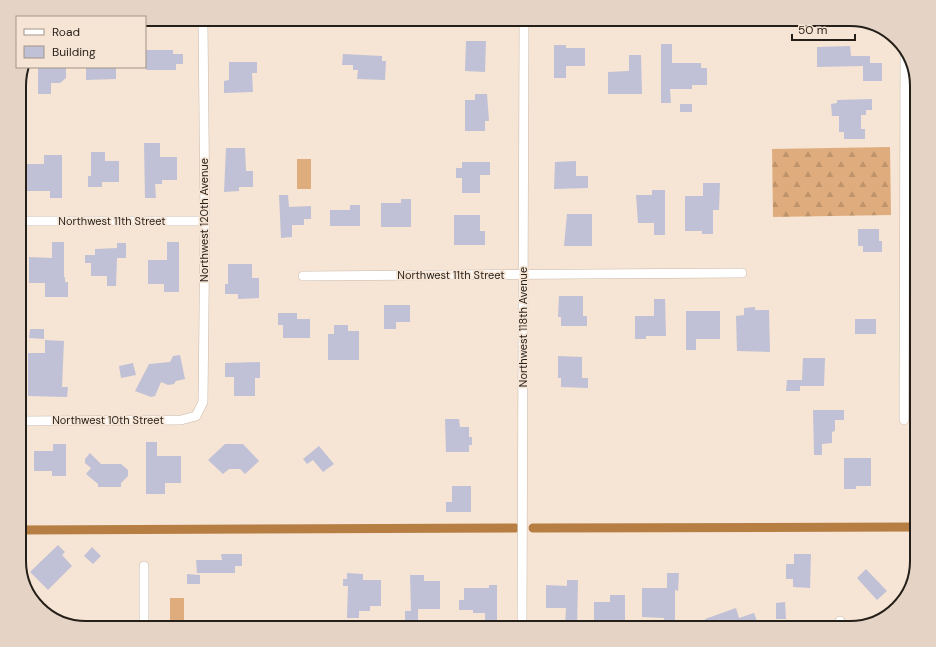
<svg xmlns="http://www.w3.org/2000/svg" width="936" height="647" font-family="'DM Sans',sans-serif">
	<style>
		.forest { fill: url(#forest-firs) }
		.pitch { fill: #dfad7d }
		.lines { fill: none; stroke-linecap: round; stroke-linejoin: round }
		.canal { stroke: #b67e43; stroke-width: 9 }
		.building { fill: #c0c1d6 }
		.minor-casing { stroke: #c9b9a9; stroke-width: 10 }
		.minor { stroke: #fff; stroke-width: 9 }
		.labels { text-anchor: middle; stroke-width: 3.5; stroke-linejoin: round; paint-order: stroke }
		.street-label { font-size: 11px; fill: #251f19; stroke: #f6e4d4 }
		.rim { fill: none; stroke: #251f19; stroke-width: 2 }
	</style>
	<defs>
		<pattern id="forest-firs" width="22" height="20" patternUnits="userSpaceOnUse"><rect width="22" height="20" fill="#dfad7d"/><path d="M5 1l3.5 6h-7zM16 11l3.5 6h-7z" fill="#bf946b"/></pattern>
	</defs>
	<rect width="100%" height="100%" fill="#f6e4d4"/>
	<!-- forest -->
	<path class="forest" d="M890 147 891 215 773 217 772 149Z"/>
	<!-- pitch -->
	<path class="pitch" d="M297 159H311V189H297Z
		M170 598H184V628H170Z"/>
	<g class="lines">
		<!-- canal -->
		<path class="canal" d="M533 528 917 527
			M19 530 515 528"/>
	</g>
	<!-- building -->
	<path class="building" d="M466 41H486L485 72 465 71Z
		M661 44H672V63H701V68H707V85H692V89H670L671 103H661Z
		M554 45H566V48H585V66H566V78H554Z
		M850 46 851 56H870V63H882V81H863V66L817 67V47Z
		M146 50H173V54H183V64H176V70H146Z
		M343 54 382 56V61H386L385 80 357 79 358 70H353V65H342Z
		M629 55H641L642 94H608V72L629 71Z
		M229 62H257V73H252L253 92 224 93V81L229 80Z
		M38 67H66V78L60 83H51V94H38Z
		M86 67H116V79L86 80Z
		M475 94H487L489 121H485V131H465V100H475Z
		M872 99V110H866V115H861V129H865V139H844V132H839V116H832L831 104 837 103V100Z
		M680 104H692V112H680Z
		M144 143H160V157H177V180H162V184H155L156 198H145Z
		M226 148H245L246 171H253V187H239V191L224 192Z
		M91 152H105V161H119V182H102V187H88V176H91Z
		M44 155H62V198H50V191H27V164H44Z
		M576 161V176H588V188L554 189 555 162Z
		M462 162H490V175H480V193H462V178H456V168H462Z
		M703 183H720L719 210H713V234H702V231H685V196H703Z
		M652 190H665V235H654V223H638L636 195H652Z
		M279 195H288L289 207 311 206V219H304V225H292V237L281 238Z
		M401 199H411V227H381V203H401Z
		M350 205H360V226H330V210H350Z
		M567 214H592V246H564Z
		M454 215H480V231H485V245H454Z
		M858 229H879V241H882V252H863V246H858Z
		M52 242H64V277H65V282H68V297H45V283H29V257L52 258Z
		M167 242H179V292H164V284H148V260H167Z
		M117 243H126V258H117L116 286H107V276H91V263H85V255H95V249L117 248Z
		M228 264H252V278H259V298L238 299V294H225V284H228Z
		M559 296H583V316H587V326H561V317H558Z
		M654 299H665L666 336H646V339H635V316H654Z
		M384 305H410V322H396V329H384Z
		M755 307V310H769L770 352 737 351 736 316 744 315V308Z
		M686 311H720V339H696V350H686Z
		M278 313H297V319H310V338H283V325H278Z
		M855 319H876V334H855Z
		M334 325H348V331H359V360H328V334H334Z
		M30 329H44V339L29 338Z
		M45 340 64 341 62 387H68L67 397 28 396V353H45Z
		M180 355 185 379 176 381 174 384 168 385 161 382 155 396 151 397 135 391 149 364 170 362 173 356Z
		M558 356 582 357V378H588V388L561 387V378H558Z
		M803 358H825L824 386H800V391H786L787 380H802Z
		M260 362V378H255V396H234V377H225V363Z
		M133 363 136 375 121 378 119 366Z
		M813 410H844V420H835V431L832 432V443L822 444V455H814Z
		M445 419H459L460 427H469V437H472V445H469V452H446Z
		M146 442H157V456H181V483H165V494H146Z
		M53 444H66V476H52V471H34V451H53Z
		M225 444H243L259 461 245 474 240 469H229L223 474 208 460Z
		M319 446 334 464 323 472 313 460 307 464 303 459Z
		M90 453 101 464H121L128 470V476L121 483V487H98V484L86 474 91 468 85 463V459Z
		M844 458H871V486H856V489H844Z
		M452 486H471V512H446V502H452Z
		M58 545 65 552 62 555 72 566 48 590 30 572Z
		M92 547 101 556 93 564 84 556Z
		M221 554H242V566H235V573H197L196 560H222Z
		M794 554H811L810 588 793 587V579H786V564H794Z
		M866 569 887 591 877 600 857 578Z
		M347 573 363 574V580H381V606H370V611H359V618H347L348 586H343V579H347Z
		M667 573H679L678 591 675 590V622H664V618L642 617V588H667Z
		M187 574 200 575V584H187Z
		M410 575H424V581H440V609H418V621H405V611H411Z
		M567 580H578L577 628H565L566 608H546V585L567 586Z
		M489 585H497V628H485V613H473V610H459V600H464V588H489Z
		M610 595H625V628H614V624H594V602H610Z
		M785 602 786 619H776V603Z
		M736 608 739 618 754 613 758 624 753 625 754 628H718L716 625 708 628 705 619Z"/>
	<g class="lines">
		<defs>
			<path id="minor" d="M19 221H205
				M303 276 742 273
				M904 420 905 50
				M19 421 181 420 196 416 203 402 205 221 203 23
				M144 566V628
				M522 628 524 25
				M840 628V621"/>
		</defs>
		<!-- minor casing -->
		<use href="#minor" class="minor-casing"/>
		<!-- minor -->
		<use href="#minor" class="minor"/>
	</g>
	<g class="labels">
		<!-- street labels -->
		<g class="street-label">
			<text transform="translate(204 220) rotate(-90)" y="4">Northwest 120th Avenue</text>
			<text x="112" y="225">Northwest 11th Street</text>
			<text x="451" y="279">Northwest 11th Street</text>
			<text transform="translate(523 327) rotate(-90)" y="4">Northwest 118th Avenue</text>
			<text x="108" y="424">Northwest 10th Street</text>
		</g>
	</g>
	<!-- crop -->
	<path d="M0 0H936V647H0ZM86 26H850A60 60 0 0 1 910 86V561A60 60 0 0 1 850 621H86A60 60 0 0 1 26 561V86A60 60 0 0 1 86 26Z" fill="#e5d4c5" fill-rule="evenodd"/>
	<path class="rim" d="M86 26H850A60 60 0 0 1 910 86V561A60 60 0 0 1 850 621H86A60 60 0 0 1 26 561V86A60 60 0 0 1 86 26Z"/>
	<!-- legend -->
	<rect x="16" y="16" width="130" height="52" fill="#f6e4d4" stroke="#a29589"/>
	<rect x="24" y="29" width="20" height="6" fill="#ffffff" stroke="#a29589"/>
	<text x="52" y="36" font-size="12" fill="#251f19">Road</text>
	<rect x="24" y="46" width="20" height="12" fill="#c0c1d6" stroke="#a29589"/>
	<text x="52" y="56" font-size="12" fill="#251f19">Building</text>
	<!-- scale -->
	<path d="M792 34v6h63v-6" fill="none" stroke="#251f19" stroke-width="2"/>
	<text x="798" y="34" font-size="12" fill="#251f19" stroke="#f6e4d4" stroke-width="3" paint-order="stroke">50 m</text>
</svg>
